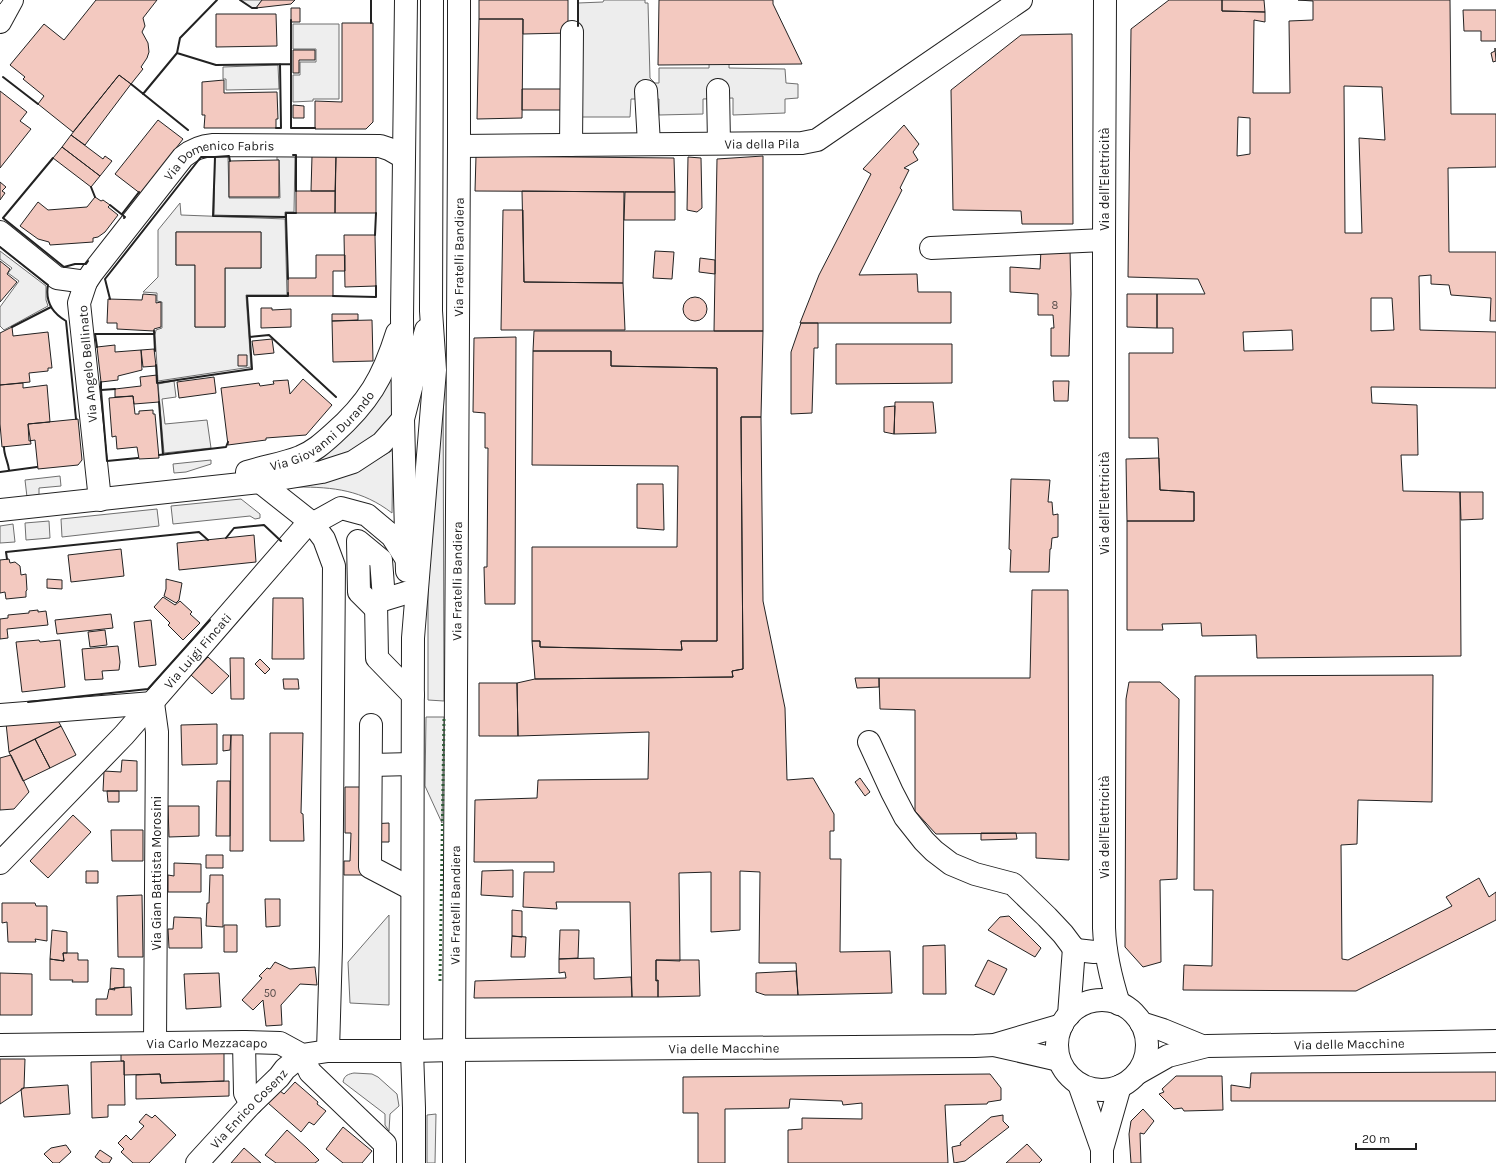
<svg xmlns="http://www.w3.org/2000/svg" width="1496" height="1163" font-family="Karla,sans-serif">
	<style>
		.green { fill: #eee; stroke: #6f6f6f; fill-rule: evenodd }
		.parking { fill: #ededed; stroke: #6f6f6f }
		.building { fill: #f3c9c0; stroke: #222; fill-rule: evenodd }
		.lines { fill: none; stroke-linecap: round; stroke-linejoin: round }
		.minor-casing { stroke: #222; stroke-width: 24 }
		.major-casing { stroke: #222; stroke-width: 24 }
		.minor { stroke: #fff; stroke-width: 22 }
		.major { stroke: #fff; stroke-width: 22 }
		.tram { stroke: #222; stroke-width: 1 }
		.hedge { stroke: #2f5e38; stroke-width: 3; stroke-dasharray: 2 3; stroke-linecap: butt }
		.wall { stroke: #222; stroke-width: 2 }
		.labels { text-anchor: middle; stroke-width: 3; stroke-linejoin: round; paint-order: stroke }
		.number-label { font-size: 11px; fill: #564c4a }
		.street-label { font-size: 13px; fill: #222; stroke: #fff }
	</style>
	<rect width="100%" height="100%" fill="#fff"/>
	<!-- green -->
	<path class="green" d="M240 0H262L256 8H252Z
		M293 24H339V99H313V101L293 102V75H300V62H316V49H293Z
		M278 65 279 89 226 90V79H223V67Z
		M277 156H295L294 212H285V217L214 215 215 157H228L229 198H280L279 160H277Z
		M180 203 181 215 285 219 287 295H246L251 367 158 381 155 335 156 330 162 328V302L157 301V293L143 292 158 277V230ZM176 232H261V268H225V327H195V265H176Z
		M0 251 46 286V300L48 306 4 330 0 326V307L19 281 8 273 12 268 0 259Z
		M443 365 444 701 428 700V558Z
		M390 377H392C392 385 395 405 393 412 392 415 388 419 386 422 366 452 326 461 294 469Z
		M174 381 176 397 162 399 165 424 207 420 211 448 164 453 158 384Z
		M393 450 392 513C362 490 334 487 297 487V484L362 468Z
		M211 460V464L186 472 174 473 173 464Z
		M60 476 61 486 39 488V496L27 497 25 480Z
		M241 499 260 514V518L255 519 250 516 173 524 171 506Z
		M157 509 159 526 62 537 61 519Z
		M49 521 50 538 26 540 25 523Z
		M13 524 15 542 0 543V526Z
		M426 717H444L442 823 425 786Z
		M354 1073 372 1074 378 1077 397 1094 399 1106 390 1114 389 1131 385 1125V1114L343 1082C344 1075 349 1074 354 1073Z
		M436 1114 435 1163H427V1115Z"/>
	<!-- parking -->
	<path class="parking" d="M604 0H645V3H648L650 78 655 83H659V68H709L710 0H730L729 68 785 69 786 83 798 84V98L785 99V113L733 115V98L703 99V114L659 115V99H631L630 117H578V3L603 2Z
		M389 915V1005L350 1003 348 962Z"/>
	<!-- building -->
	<path class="building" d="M96 0H157L143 18 145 26 142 32 148 43 149 52 147 58 141 67 143 69 131 84 119 75 73 132 38 104 44 96 23 79 25 77 10 65 44 24 64 40Z
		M262 0H295L291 4 256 8Z
		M479 0H568V33L523 34V19H479Z
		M659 0H773V4L802 64 658 65Z
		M1169 0H1222V11L1265 12V22L1254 20 1253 93H1290L1289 21 1313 20V1L1298 0H1450L1451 114H1496V167L1448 168 1449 252H1496V321H1490L1491 298 1451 295 1449 285 1431 284V275L1419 276 1420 330 1496 332V388L1371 387 1372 403 1417 405 1418 455H1401L1403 491 1460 492 1461 656 1257 658 1256 635 1202 636 1201 623 1162 624 1163 630H1127V521H1194V492L1160 490 1158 438H1129V353H1173V328H1157V294H1205L1198 279 1128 277 1131 29ZM1344 86 1382 87 1385 140 1359 138 1362 233H1345ZM1238 117 1250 118V154L1237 156ZM1371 298H1392L1394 330 1371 331ZM1292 330 1293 350 1244 351 1243 332Z
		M1222 0H1264L1265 12 1222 11Z
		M291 8H300V22H291Z
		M1463 10H1496V41H1481V31H1464Z
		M216 14H276L277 46 216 47Z
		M479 19H523L522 118 477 119Z
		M342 23H373V122L366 129H315V101L342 102Z
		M1072 34 1073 224H1022L1021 211 953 210 951 90 1021 35Z
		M1495 48 1496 61 1493 62 1491 53 1495 51Z
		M293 50H315V60H299V73H293Z
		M119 75 131 84 85 145 71 135Z
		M224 80V93L277 92 278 119H276V128H204L205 115H202V82Z
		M522 89H563V110H522Z
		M0 91 27 112 20 121 31 129 0 168Z
		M293 105 304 106V118H293Z
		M158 120 183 139 141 194 115 174Z
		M904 125 919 144 913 152 918 160 904 168 909 170 900 188 902 190 859 275 917 274 918 292H951V323H800L819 275 871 174 863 169Z
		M71 135 103 159 105 156 112 161 100 176 62 147Z
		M62 147 100 176 91 187 53 158Z
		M312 156H336L335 191H311Z
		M336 156 376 157V213H335Z
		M476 156 674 158 675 192 475 191Z
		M763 156V331H714L717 159Z
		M688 157 701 158 702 208 697 212 687 210Z
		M279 160V197H229V161Z
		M0 182 6 187 2 191 5 193 0 200Z
		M296 191H335V213H296Z
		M522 191 624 192 623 283 524 282Z
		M625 192H675V220H624Z
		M95 197 101 201 103 200 110 205 108 207 118 215 105 232 98 237 93 238V242L50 245 49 242 38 239 20 226 38 202 48 210 87 207Z
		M503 210H523L524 282 623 283 625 330H501Z
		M176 232H261V268H225V327H195V265H176Z
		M344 235H375L376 286 345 287Z
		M1041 250H1070L1071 294 1069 356H1051V328H1054L1053 315H1038V294L1010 292V267L1040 269Z
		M655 251 674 252 672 279 653 278Z
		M316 255H345V271H333V296H288V278H316Z
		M700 258 715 260V274L699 272Z
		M0 261 10 269 7 274 17 282 0 302Z
		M143 294 156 295V303L161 302V327L154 329V331L117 329V323H107L108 299 142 300Z
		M1127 294H1157V328L1127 327Z
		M683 309a12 12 0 1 1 24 0a12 12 0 1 1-24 0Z
		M261 308H272V310L291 309V327L261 328Z
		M332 314H358V320L332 321Z
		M372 320 373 361 333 362 332 321Z
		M801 323H818V348H814L812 413 791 414V352Z
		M12 327 13 336 48 332 52 368H48V371L29 373 30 382 0 385V333Z
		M534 331H763L761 417H741L743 669 732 671 733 677 535 679 532 641H540V647L682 650 681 641H717V368L611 366V351H533Z
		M516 337 515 604H485L484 567H487L488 448H485V413L473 412 474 338Z
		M272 339 274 353 254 355 252 341Z
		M836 344H952V383L836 384Z
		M115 345V352L141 350 142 370 118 376V380L101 382 97 347Z
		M154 349 156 366 143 367 141 350Z
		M533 351H611V366L717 368V641H681L682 650 540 647V641H532V547H677L678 466 532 465Z
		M238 355H247V366H238Z
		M157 375 159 402 134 404 133 396 115 397V389L141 386 140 377Z
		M214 377 216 393 179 398 177 382Z
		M303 379 332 405 306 435 266 438V440L228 445 221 388 259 383 260 386 274 384 273 381 288 380 290 394Z
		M1053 381H1069L1068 401H1054Z
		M23 383V388L47 385 50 422 28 424 31 444 2 447 0 424V385Z
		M133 396 135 414H139V411L153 410V414H155L159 458 139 459 137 447 117 449 116 436 112 437 109 398Z
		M895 402H933L936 433 894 434Z
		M895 406 894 434 884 432V407Z
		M741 417H761L763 601 785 708 787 780 813 778 834 814V831H830V859H841L840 952 890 951 892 993 798 995 796 963H759L760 872 740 871V930L711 932V872L679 873 680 961 656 960V981L658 980V997H632L630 902H556L557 909 523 907 524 872H554V862H474L475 800 537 798 538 780 648 779 649 732 518 736 517 683 535 679 733 677 732 671 743 669Z
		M78 419 82 460 78 465 38 469 35 440 29 441 28 424Z
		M1159 458 1160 490 1194 492V521H1127L1126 459Z
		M1011 479 1050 480 1048 502H1052L1053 515 1058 514V537L1052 538 1051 549H1050L1049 572H1010L1011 550 1009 549Z
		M637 484H663L664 530 637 528Z
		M1460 492H1483V519L1461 520Z
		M254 535 256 562 179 570 177 543Z
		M121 549 124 576 71 582 68 555Z
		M9 559 10 563 15 562 20 566 21 575 26 574 27 590 26 591V597L6 599 5 592 0 593V560Z
		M47 579 62 580V589L47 588Z
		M166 579 182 583 179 600 176 603 164 596 166 589Z
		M1032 590H1068L1069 860 1036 858V833L936 834 915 811V710L880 709 879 678H1030Z
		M163 597 175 605 180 601 192 612 190 614 200 623 183 640 168 625 170 623 154 607Z
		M273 598H303L304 659H272Z
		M38 610V612L46 611 48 625 7 629 8 638 0 639V619L8 618V615L29 613V611Z
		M111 614 113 628 57 634 55 620Z
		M151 620 156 665 139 667 134 622Z
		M105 630 107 645 90 647 88 632Z
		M39 640 40 642 60 640 65 687 22 692 16 642Z
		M118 646 120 662 119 670 102 671 103 679 85 680 82 649Z
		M208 657 229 676 212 694 191 675Z
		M230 658H244V699H231Z
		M260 659 270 669 265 674 255 664Z
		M1433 675 1432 802 1358 800 1357 844 1341 845 1342 959 1348 960 1452 906 1446 897 1479 878 1489 897 1496 892V920L1356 991 1183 990 1184 965 1212 966 1213 890H1194L1195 676Z
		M855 678H879V687L857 688Z
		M283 679H298L299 689H284Z
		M1129 682H1160L1179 699 1177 879 1160 880 1161 962 1143 967 1125 947 1126 699Z
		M479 683H517L518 736H479Z
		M57 719 61 726 9 752 6 723Z
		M217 724V764L182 765 181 725Z
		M61 726 76 755 50 768 35 739Z
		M270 733H303L301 813 303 814 304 841H270Z
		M223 735H231L230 750 223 751Z
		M231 735H243V851H230Z
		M35 739 50 768 23 781 9 752Z
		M11 755 29 792 14 809 0 810V758Z
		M122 760 137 761V791H103L104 771 121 772Z
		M860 778 870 792 865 796 855 782Z
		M217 781H230V836H216Z
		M345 787H363L365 875H344V861H350L351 833H345Z
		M107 791H119V802H108Z
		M168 806H199V836L169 837Z
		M73 815 91 832 48 878 30 861Z
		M389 823V842H370L371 824Z
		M111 830H143V861H112Z
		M981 833H1016L1017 839 981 840Z
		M206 855H223V868H206Z
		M174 863 201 864V892H168V875L174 876Z
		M513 870V897L481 895 482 871Z
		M86 871H98V883H86Z
		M210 875H223V927L206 926 207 903H209Z
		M142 895 143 957H118L117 896Z
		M265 899H280V926L266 927Z
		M2 903H35L36 906H47V941L35 939 36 942H8L7 922 2 923Z
		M512 910 522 911V937L512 936Z
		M1009 916 1041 948 1035 957 988 930 1000 917Z
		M174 917 201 918 202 948H169L168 929H173Z
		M224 925H237V952H224Z
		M52 930 67 932V953H63L64 961 50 959Z
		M560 930H579L578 958 559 959Z
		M512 936 526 937 525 957H511Z
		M945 945 946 994H923V946Z
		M63 953H78V960H88V982H72L73 980H50V959L64 961Z
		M594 958V979L631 977 632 997 474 998 475 981 566 978 565 972 559 973V959Z
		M656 960H699L700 996 658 997V980L656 981Z
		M988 960 1007 969 994 995 975 986Z
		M275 962 290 969 315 967 317 985 300 984 281 1005 282 1025 266 1026 263 1000 253 1010 242 1000 262 978 259 976 267 968 270 969Z
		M111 968 124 969V987L110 989Z
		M796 971 798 995H765L756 992V973Z
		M0 973 32 974V1015H0Z
		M219 973 221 1007 186 1009 184 974Z
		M131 987 132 1015H96V999H107L109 989 115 990 114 988Z
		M224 1052V1081L161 1083 160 1074 124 1075V1061H121V1054Z
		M0 1059H25L24 1088 0 1104Z
		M124 1061 125 1105H108V1117L92 1118 91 1062Z
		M1496 1072V1101H1231V1085L1250 1088 1251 1073Z
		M160 1074 161 1083 229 1081V1096L136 1099V1075Z
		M990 1074 1001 1088V1100L988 1102 987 1104 945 1105 948 1163H788V1130L802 1129V1118L862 1119V1103L843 1105 842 1101 790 1099 789 1108 725 1109V1163H698V1113H683V1077Z
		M1176 1076H1222L1223 1110 1184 1111 1182 1108 1174 1109 1159 1094 1164 1092 1162 1089Z
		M295 1082 318 1102 317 1104 326 1111 314 1125 309 1122 301 1132 268 1103 280 1091 284 1094Z
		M68 1085 70 1114 24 1117 21 1089 23 1088Z
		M1143 1109 1154 1121 1144 1134 1140 1133 1141 1163H1131L1129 1134 1131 1121Z
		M146 1114 152 1118 155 1115 176 1135 149 1163H133L121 1152 124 1149 118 1143 126 1135 131 1140 144 1126 139 1122Z
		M1003 1115V1121L1009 1127 965 1161 954 1163 952 1147 961 1145 960 1143 991 1117Z
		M343 1127 372 1151 362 1163H343L326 1149Z
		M287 1130 307 1148 319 1160 315 1163H276L265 1155Z
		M1027 1144 1042 1160 1039 1163H1006Z
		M66 1145 71 1152 59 1163H53L44 1154 51 1148Z
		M244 1148 261 1163H231Z
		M100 1150 112 1158 109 1163H103L95 1157Z"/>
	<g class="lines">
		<defs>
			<g id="minor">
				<path d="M1105 0 1104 240V928C1105 954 1111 979 1119 1004"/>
				<path d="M0 22 12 0"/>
				<path d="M718 90 719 143"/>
				<path d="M646 91 649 144"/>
				<path d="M571 145 572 32"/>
				<path id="s1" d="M459 146 802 143 817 140 1021 0"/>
				<path d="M0 232 57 278 86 282"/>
				<path d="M931 248 1104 240"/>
				<path id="s2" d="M247 472C265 466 283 464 300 457 313 452 323 443 333 434 368 403 383 378 397 333"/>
				<path d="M260 482 312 523 324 539 334 566 331 947 328 1051"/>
				<path id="s3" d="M100 500 79 303 86 282 92 273 183 157C193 149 201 146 213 145L380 146 389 149 403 157"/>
				<path d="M0 510 260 482 322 472 353 462 382 443 403 419 402 317 406 0"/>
				<path d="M409 592 376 602 377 658 413 695"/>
				<path d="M376 609 359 592 358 541 381 560 384 599"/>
				<path d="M0 715 153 703 157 732 155 1043"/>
				<path d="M371 725 370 867 412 889"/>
				<path d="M869 742 892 792 905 817 924 841 934 851 951 864 975 874 1013 884 1047 917 1063 934 1072 946 1076 950 1094 952 1106 951"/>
				<path d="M371 765 412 764"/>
				<path id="s4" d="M0 863 124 735 303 529 341 508 367 515 392 536 406 558"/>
				<circle cx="1102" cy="1045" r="45"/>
				<path d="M1069 1015 1074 948"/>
				<path d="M1141 1023 1163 1030 1202 1046"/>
				<path d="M244 1042 245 1093 251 1104"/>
				<path id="s5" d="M0 1045 244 1042 280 1043 302 1055 328 1051H412"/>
				<path d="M994 1045 1059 1060"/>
				<path id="s6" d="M454 1050 975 1046 994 1045 1062 1025"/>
				<path id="s7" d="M1138 1073 1168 1056 1207 1046 1496 1041"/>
				<path d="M1079 1084 1102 1149"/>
				<path id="s8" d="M197 1163 251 1104 279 1077 285 1069 302 1055 310 1072 385 1144V1163"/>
				<path d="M1102 1163V1149L1120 1086"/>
			</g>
			<g id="major">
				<path d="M407 571 403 419 426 330"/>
				<path d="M412 1051 454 1050"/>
				<path d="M414 1163V1108L412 1051 413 638 435 370 431 311 432 0"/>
				<path id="s9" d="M454 1163V1050L459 146V0"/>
			</g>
		</defs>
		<!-- minor casing -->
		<use href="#minor" class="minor-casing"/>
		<!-- major casing -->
		<use href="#major" class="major-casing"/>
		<!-- minor -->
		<use href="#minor" class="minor"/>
		<!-- major -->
		<use href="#major" class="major"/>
		<!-- tram -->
		<path class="tram" d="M0 4 3 0"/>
		<!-- hedge -->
		<path class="hedge" d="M440 981 444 717"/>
		<!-- wall -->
		<path class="wall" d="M217 0 180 38 177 53 216 65 291 64V20
			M240 0 252 8H257
			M371 0V23
			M578 0V26
			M291 64V128H315
			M3 77 38 104
			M131 84 188 130
			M143 94 177 53
			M276 128H281L280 64
			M293 155H296V191
			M215 157 229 156 230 161
			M53 158 3 218 64 267 75 264H86L88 261
			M91 187 95 197
			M110 205 125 217 124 218
			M122 214 139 192
			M286 217 288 279
			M375 235 376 213
			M0 247 48 285C45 302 52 313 66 321L76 419
			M333 296 376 297V286
			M110 299 105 279 201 157H215L213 216 286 217V213H296
			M12 327 51 307
			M154 331 155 351
			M250 337 269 335 336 397
			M97 347 95 334H153
			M156 365 157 383 252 369 247 296H288V293
			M101 382V390L115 389
			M101 390 107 461 138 458
			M159 402 163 455
			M4 447C4 456 8 461 9 470
			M159 455 226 447 228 442
			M0 472 37 467
			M226 538 234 528 264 525 281 541
			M7 559 6 552 199 532 208 540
			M28 702 148 689 210 620"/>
	</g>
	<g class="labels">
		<!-- number labels -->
		<g class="number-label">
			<text x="1055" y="309">8</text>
			<text x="270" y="997">50</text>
		</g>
		<!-- street labels -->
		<g class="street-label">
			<text dy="5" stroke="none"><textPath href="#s1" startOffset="303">Via della Pila</textPath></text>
			<text dy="5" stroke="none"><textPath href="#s3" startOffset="412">Via Domenico Fabris</textPath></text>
			<text transform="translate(1104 179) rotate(-90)" y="5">Via dell'Elettricità</text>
			<text dy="5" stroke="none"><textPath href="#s9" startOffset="906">Via Fratelli Bandiera</textPath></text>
			<text transform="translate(87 364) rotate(-95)" y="5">Via Angelo Bellinato</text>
			<text dy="5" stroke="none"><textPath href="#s2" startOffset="88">Via Giovanni Durando</textPath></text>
			<text transform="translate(1104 503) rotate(-90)" y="5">Via dell'Elettricità</text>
			<text dy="5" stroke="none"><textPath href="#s9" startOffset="582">Via Fratelli Bandiera</textPath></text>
			<text dy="5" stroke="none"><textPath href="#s4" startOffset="290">Via Luigi Fincati</textPath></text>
			<text transform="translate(1104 827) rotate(-90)" y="5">Via dell'Elettricità</text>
			<text transform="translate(156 873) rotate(-90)" y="5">Via Gian Battista Morosini</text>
			<text dy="5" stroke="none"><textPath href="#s9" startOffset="258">Via Fratelli Bandiera</textPath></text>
			<text dy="5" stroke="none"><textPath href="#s5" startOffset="207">Via Carlo Mezzacapo</textPath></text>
			<text dy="5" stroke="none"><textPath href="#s7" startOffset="217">Via delle Macchine</textPath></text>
			<text dy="5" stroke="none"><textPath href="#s6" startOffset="270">Via delle Macchine</textPath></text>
			<text dy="5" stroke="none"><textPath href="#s8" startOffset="75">Via Enrico Cosenz</textPath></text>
		</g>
	</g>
	<!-- scale -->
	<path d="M1356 1143v6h60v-6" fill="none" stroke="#222222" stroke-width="2"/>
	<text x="1362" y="1143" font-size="12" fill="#222222" stroke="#ffffff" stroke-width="3" paint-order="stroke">20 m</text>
</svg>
